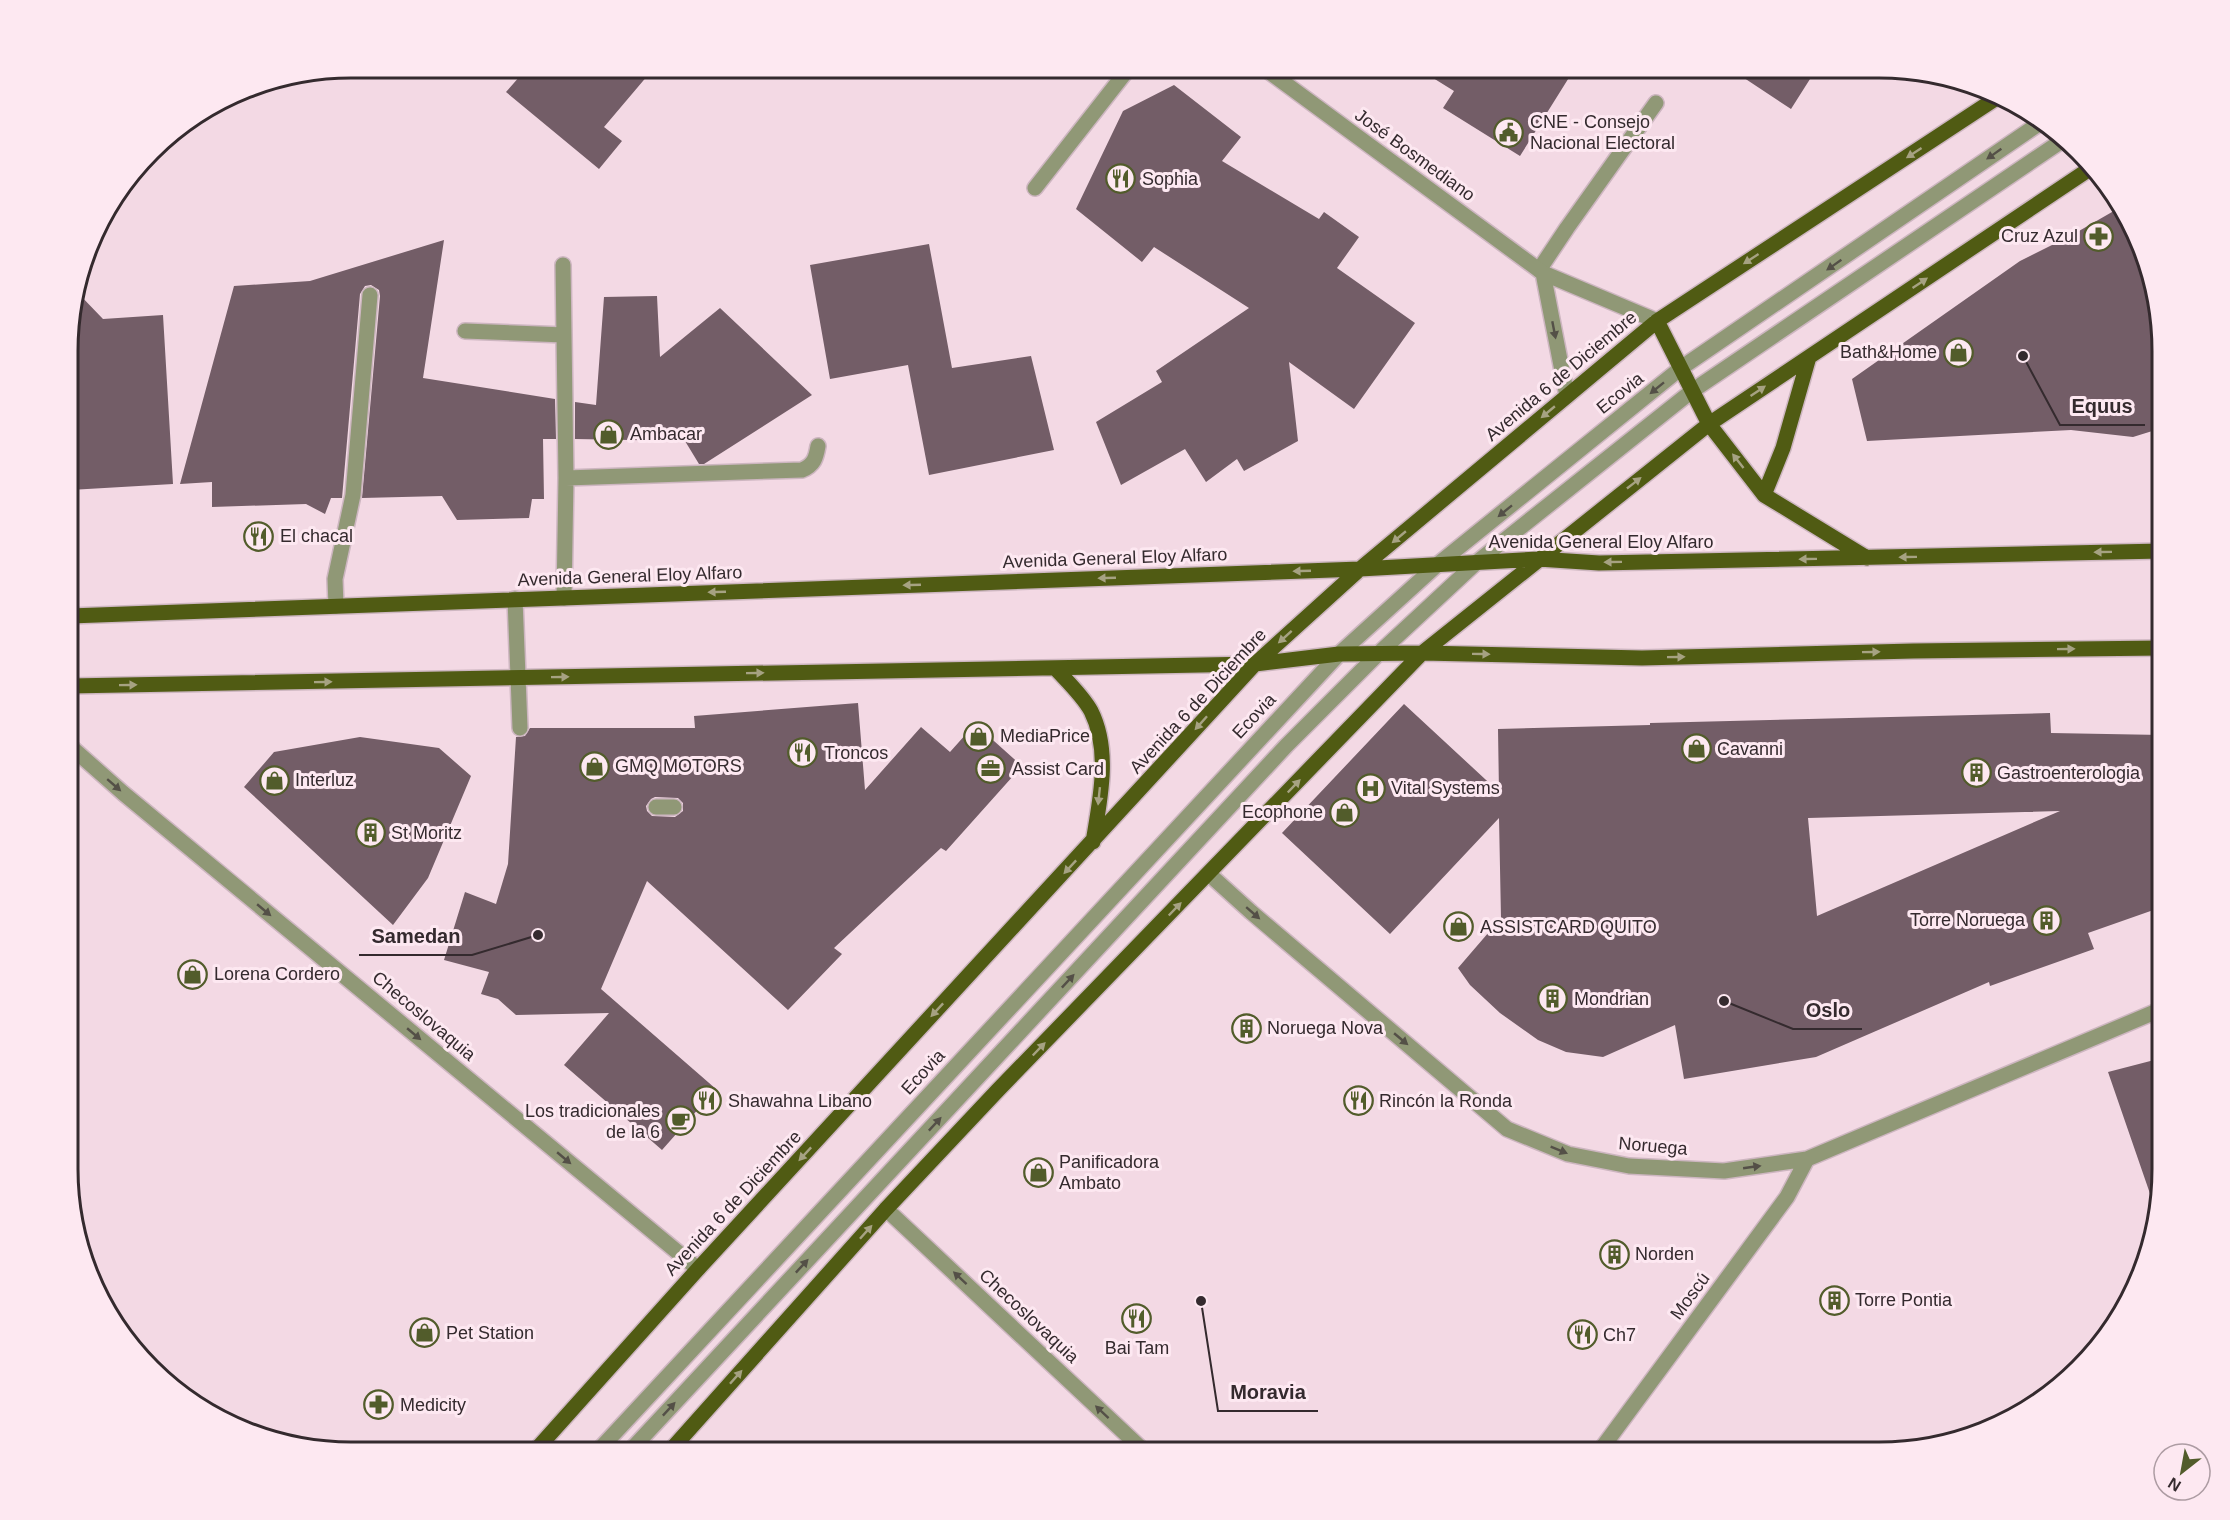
<svg xmlns="http://www.w3.org/2000/svg" width="2230" height="1520" font-family="Arial,sans-serif">
	<style>
		.building { fill: #735d67; fill-rule: evenodd }
		.lines { fill: none; stroke-linecap: round; stroke-linejoin: round }
		.lane-casing { stroke: #cdb6c0; stroke-width: 18 }
		.street-casing { stroke: #cdb6c0; stroke-width: 18 }
		.primary-casing { stroke: #cdb6c0; stroke-width: 18 }
		.lane { stroke: #909876; stroke-width: 15 }
		.street { stroke: #909876; stroke-width: 15 }
		.primary { stroke: #505b13; stroke-width: 15 }
		.oneway { fill: #a6a282 }
		.oneway2 { fill: #545047 }
		.labels { text-anchor: middle; stroke-width: 6; stroke-linejoin: round; paint-order: stroke }
		.poi-label { font-size: 18px; fill: #342a2e; stroke: #fde8f1; text-anchor: start }
		.street-label { font-size: 18px; fill: #342a2e; stroke: #fde8f1 }
		.rim { fill: none; stroke: #342a2e; stroke-width: 3 }
		.leader { fill: none; stroke: #342a2e; stroke-width: 2 }
		.callout-dot { fill: #342a2e; stroke: #fde8f1; stroke-width: 2 }
		.callout-label { font-size: 20px; text-anchor: middle; font-weight: bold; fill: #342a2e; stroke: #fde8f1; stroke-width: 6; stroke-linejoin: round; paint-order: stroke }
	</style>
	<rect width="100%" height="100%" fill="#f3d9e4"/>
	<!-- building -->
	<path class="building" d="M527 68H654L604 127 622 141 599 169 506 92Z
		M1417 68H1575L1520 156 1443 108 1454 91Z
		M1729 68H1817L1791 109Z
		M1174 85 1241 137 1222 161 1319 219 1324 212 1359 237 1337 268 1415 323 1354 409 1289 362 1298 441 1244 471 1237 459 1206 482 1185 449 1121 485 1096 422 1162 382 1156 371 1249 308 1154 247 1142 262 1076 209 1123 111Z
		M2119 208 2133 225 2162 333V428L2133 437 2071 430 1867 441 1852 379 2020 261 2072 235Z
		M444 240 423 378 555 399 556 439H543L544 499H532L529 518 457 520 442 496 362 498 380 296 379 290 371 285 365 286 360 294 342 498H331L325 514 306 504 212 507V482L180 484 234 286 310 281Z
		M929 244 952 368 1031 356 1054 450 929 475 908 365 830 379 810 265Z
		M77 292 103 319 163 315 173 484 70 490V314Z
		M657 296 660 357 720 308 812 395 704 464H699L685 441 575 439V402L596 405 604 297Z
		M858 703 865 790 921 727 950 752 975 724 1022 766 946 851 941 848 834 948 842 954 788 1010 647 881 601 989 716 1089 662 1150 564 1065 609 1013 516 1015 498 999 481 994 489 972 444 960 465 892 496 904 508 864 516 737 525 736 530 728H695L694 716ZM655 797 678 798 683 803V811L675 817 652 816 647 811 646 806 651 799Z
		M1404 704 1499 792 1498 729 1650 725V723L2050 713 2051 733 2162 735V907L2088 933 2094 949 1990 986 1989 982 1816 1057 1684 1079 1675 1025 1603 1057 1566 1052 1538 1040 1500 1013 1470 985 1458 968 1501 918 1499 818 1390 934 1282 833ZM2060 811 1817 916 1808 818Z
		M360 737 439 748 471 776 428 878 393 925 244 787 274 752Z
		M2162 1058V1187L2156 1211 2108 1072Z"/>
	<g class="lines">
		<defs>
			<path id="lane" d="M1035 188 1129 68
				M563 265 566 478 564 598
				M1539 270 1567 228 1656 103
				M465 331 564 335
				M566 478 802 470C814 465 816 458 818 446
				M515 599 520 728
				M336 606 335 579 353 495 370 295
				M656 807H674
				M597 1452 1339 654 1437 565 1681 368 2043 121
				M629 1452 1286 746 1378 654 1477 562 1692 391 2063 140"/>
			<path id="street" d="M1264 68 1543 273 1657 321
				M1543 273 1567 396
				M70 746 123 793 698 1269
				M1209 874 1251 912 1507 1129 1568 1154 1629 1166 1724 1171 1807 1159 2162 1009
				M886 1209 1145 1452
				M1599 1452 1787 1197 1807 1159"/>
			<path id="primary" d="M1657 321 1709 424 1764 495 1867 558
				M1764 495 1783 448 1809 357
				M70 616 1360 569 1538 559 1599 563 2162 551
				M1055 668C1067 681 1083 696 1091 711 1111 751 1100 800 1093 842
				M70 686 1255 664 1339 654 1422 653 1642 658 1913 651 2162 648
				M534 1452 698 1269 1255 664 1360 569 1657 321 1998 97
				M669 1452 886 1209 998 1090 1422 653 1709 424 2088 170"/>
		</defs>
		<!-- lane casing -->
		<use href="#lane" class="lane-casing"/>
		<!-- street casing -->
		<use href="#street" class="street-casing"/>
		<!-- primary casing -->
		<use href="#primary" class="primary-casing"/>
		<!-- lane -->
		<use href="#lane" class="lane"/>
		<!-- street -->
		<use href="#street" class="street"/>
		<!-- primary -->
		<use href="#primary" class="primary"/>
	</g>
	<!-- one-way arrows -->
	<defs><path id="oneway-solid" d="M-6-.8H1V-3.2L6.5 0L1 3.2V.8H-6Z" transform="scale(1.5)"/></defs>
	<g class="oneway">
		<use href="#oneway-solid" transform="translate(1914 153) rotate(147)"/>
		<use href="#oneway-solid" transform="translate(1751 259) rotate(147)"/>
		<use href="#oneway-solid" transform="translate(1920 283) rotate(-34)"/>
		<use href="#oneway-solid" transform="translate(1758 391) rotate(-34)"/>
		<use href="#oneway-solid" transform="translate(1548 412) rotate(140)"/>
		<use href="#oneway-solid" transform="translate(1738 461) rotate(-128)"/>
		<use href="#oneway-solid" transform="translate(1634 483) rotate(-38)"/>
		<use href="#oneway-solid" transform="translate(1399 537) rotate(140)"/>
		<use href="#oneway-solid" transform="translate(2103 552) rotate(179)"/>
		<use href="#oneway-solid" transform="translate(1908 557) rotate(179)"/>
		<use href="#oneway-solid" transform="translate(1808 559) rotate(179)"/>
		<use href="#oneway-solid" transform="translate(1613 562) rotate(179)"/>
		<use href="#oneway-solid" transform="translate(1302 571) rotate(178)"/>
		<use href="#oneway-solid" transform="translate(1107 578) rotate(178)"/>
		<use href="#oneway-solid" transform="translate(912 585) rotate(178)"/>
		<use href="#oneway-solid" transform="translate(717 592) rotate(178)"/>
		<use href="#oneway-solid" transform="translate(1285 637) rotate(138)"/>
		<use href="#oneway-solid" transform="translate(2066 649) rotate(-1)"/>
		<use href="#oneway-solid" transform="translate(1871 652) rotate(-1)"/>
		<use href="#oneway-solid" transform="translate(1481 654) rotate(1)"/>
		<use href="#oneway-solid" transform="translate(1676 657) rotate(-1)"/>
		<use href="#oneway-solid" transform="translate(755 673) rotate(-1)"/>
		<use href="#oneway-solid" transform="translate(560 677) rotate(-1)"/>
		<use href="#oneway-solid" transform="translate(323 682) rotate(-1)"/>
		<use href="#oneway-solid" transform="translate(128 685) rotate(-1)"/>
		<use href="#oneway-solid" transform="translate(1201 723) rotate(132)"/>
		<use href="#oneway-solid" transform="translate(1294 786) rotate(-46)"/>
		<use href="#oneway-solid" transform="translate(1099 796) rotate(96)"/>
		<use href="#oneway-solid" transform="translate(1070 867) rotate(133)"/>
		<use href="#oneway-solid" transform="translate(1175 909) rotate(-46)"/>
		<use href="#oneway-solid" transform="translate(937 1010) rotate(133)"/>
		<use href="#oneway-solid" transform="translate(1039 1049) rotate(-46)"/>
		<use href="#oneway-solid" transform="translate(805 1154) rotate(133)"/>
		<use href="#oneway-solid" transform="translate(866 1232) rotate(-48)"/>
		<use href="#oneway-solid" transform="translate(736 1377) rotate(-48)"/>
	</g>
	<g class="oneway2">
		<use href="#oneway-solid" transform="translate(1994 154) rotate(145)"/>
		<use href="#oneway-solid" transform="translate(1834 265) rotate(145)"/>
		<use href="#oneway-solid" transform="translate(1554 330) rotate(79)"/>
		<use href="#oneway-solid" transform="translate(1657 388) rotate(141)"/>
		<use href="#oneway-solid" transform="translate(1505 511) rotate(141)"/>
		<use href="#oneway-solid" transform="translate(114 785) rotate(41)"/>
		<use href="#oneway-solid" transform="translate(264 910) rotate(40)"/>
		<use href="#oneway-solid" transform="translate(1253 913) rotate(41)"/>
		<use href="#oneway-solid" transform="translate(1068 981) rotate(-47)"/>
		<use href="#oneway-solid" transform="translate(414 1034) rotate(40)"/>
		<use href="#oneway-solid" transform="translate(1401 1039) rotate(40)"/>
		<use href="#oneway-solid" transform="translate(935 1124) rotate(-47)"/>
		<use href="#oneway-solid" transform="translate(1559 1150) rotate(22)"/>
		<use href="#oneway-solid" transform="translate(564 1158) rotate(40)"/>
		<use href="#oneway-solid" transform="translate(1752 1167) rotate(-8)"/>
		<use href="#oneway-solid" transform="translate(802 1266) rotate(-47)"/>
		<use href="#oneway-solid" transform="translate(960 1278) rotate(-137)"/>
		<use href="#oneway-solid" transform="translate(669 1409) rotate(-47)"/>
		<use href="#oneway-solid" transform="translate(1102 1412) rotate(-137)"/>
	</g>
	<!-- icons -->
	<defs>
		<symbol id="civic-ring" viewBox="-11 -11 22 22"><circle r="9.5" fill="#fde8f1" stroke="#525c2b" stroke-width="1.5"/><path d="M-.6-6.5H3V-4.5H.6V-3L4-1V1h2V6H-6V1h2V-1L-.6-3ZM-1.2 2.5V6h2.4V2.5Z" fill="#525c2b"/></symbol>
		<symbol id="restaurant-ring" viewBox="-11 -11 22 22"><circle r="9.5" fill="#fde8f1" stroke="#525c2b" stroke-width="1.5"/><path d="M-5-6h1v4h1v-4h1v4h1v-4h1v5L-1.5 .5V6h-2V.5L-5-1ZM5-6V6H3V1.5H1.5Q1.5-4 5-6Z" fill="#525c2b"/></symbol>
		<symbol id="pharmacy-ring" viewBox="-11 -11 22 22"><circle r="9.5" fill="#fde8f1" stroke="#525c2b" stroke-width="1.5"/><path d="M-2-6h4v4h4v4h-4v4h-4v-4h-4v-4h4Z" fill="#525c2b"/></symbol>
		<symbol id="shop-ring" viewBox="-11 -11 22 22"><circle r="9.5" fill="#fde8f1" stroke="#525c2b" stroke-width="1.5"/><path d="M-5-2.5h2.3a2.7 3.5 0 0 1 5.4 0H5L5.5 6h-11ZM-1.5-2.5h3a1.5 2.3 0 0 0-3 0Z" fill="#525c2b"/></symbol>
		<symbol id="office-ring" viewBox="-11 -11 22 22"><circle r="9.5" fill="#fde8f1" stroke="#525c2b" stroke-width="1.5"/><path d="M-6-3h4V-5.5h4V-3h4V5H-6ZM-1-4.5V-3h2v-1.5ZM-6 0V1H6V0Z" fill="#525c2b"/></symbol>
		<symbol id="building-ring" viewBox="-11 -11 22 22"><circle r="9.5" fill="#fde8f1" stroke="#525c2b" stroke-width="1.5"/><path d="M-4-6H4V6H1V3H-1V6H-4ZM-2.5-4.3h1.7v1.8h-1.7ZM.8-4.3h1.7v1.8H.8ZM-2.5-1h1.7V.8h-1.7ZM.8-1h1.7V.8H.8Z" fill="#525c2b"/></symbol>
		<symbol id="hospital-ring" viewBox="-11 -11 22 22"><circle r="9.5" fill="#fde8f1" stroke="#525c2b" stroke-width="1.5"/><path d="M-5-5h3v3.5h4V-5h3V5h-3V1.5h-4V5h-3Z" fill="#525c2b"/></symbol>
		<symbol id="cafe-ring" viewBox="-11 -11 22 22"><circle r="9.5" fill="#fde8f1" stroke="#525c2b" stroke-width="1.5"/><path d="M-5.5-4.5H6V0H3Q3 3.5 0 3.5H-2.5Q-5.5 3.5-5.5 0ZM3-3.2v2h1.7v-2ZM-6 4.5H4V6H-6Z" fill="#525c2b"/></symbol>
	</defs>
	<g fill-rule="evenodd">
		<use href="#civic-ring" x="1492" y="116" width="33" height="33"/>
		<use href="#restaurant-ring" x="1104" y="162" width="33" height="33"/>
		<use href="#pharmacy-ring" x="2082" y="220" width="33" height="33"/>
		<use href="#shop-ring" x="1942" y="336" width="33" height="33"/>
		<use href="#shop-ring" x="592" y="418" width="33" height="33"/>
		<use href="#restaurant-ring" x="242" y="520" width="33" height="33"/>
		<use href="#shop-ring" x="962" y="720" width="33" height="33"/>
		<use href="#shop-ring" x="1680" y="732" width="33" height="33"/>
		<use href="#restaurant-ring" x="786" y="736" width="33" height="33"/>
		<use href="#shop-ring" x="578" y="750" width="33" height="33"/>
		<use href="#office-ring" x="974" y="752" width="33" height="33"/>
		<use href="#building-ring" x="1960" y="756" width="33" height="33"/>
		<use href="#shop-ring" x="258" y="764" width="33" height="33"/>
		<use href="#hospital-ring" x="1354" y="772" width="33" height="33"/>
		<use href="#shop-ring" x="1328" y="796" width="33" height="33"/>
		<use href="#building-ring" x="354" y="816" width="33" height="33"/>
		<use href="#building-ring" x="2030" y="904" width="33" height="33"/>
		<use href="#shop-ring" x="1442" y="910" width="33" height="33"/>
		<use href="#shop-ring" x="176" y="958" width="33" height="33"/>
		<use href="#building-ring" x="1536" y="982" width="33" height="33"/>
		<use href="#building-ring" x="1230" y="1012" width="33" height="33"/>
		<use href="#restaurant-ring" x="690" y="1084" width="33" height="33"/>
		<use href="#restaurant-ring" x="1342" y="1084" width="33" height="33"/>
		<use href="#cafe-ring" x="664" y="1104" width="33" height="33"/>
		<use href="#shop-ring" x="1022" y="1156" width="33" height="33"/>
		<use href="#building-ring" x="1598" y="1238" width="33" height="33"/>
		<use href="#building-ring" x="1818" y="1284" width="33" height="33"/>
		<use href="#restaurant-ring" x="1120" y="1302" width="33" height="33"/>
		<use href="#shop-ring" x="408" y="1316" width="33" height="33"/>
		<use href="#restaurant-ring" x="1566" y="1318" width="33" height="33"/>
		<use href="#pharmacy-ring" x="362" y="1388" width="33" height="33"/>
	</g>
	<g class="labels">
		<!-- poi labels -->
		<g class="poi-label">
			<text x="1530" y="128">CNE - Consejo<tspan x="1530" dy="21">Nacional Electoral</tspan></text>
			<text x="1142" y="185">Sophia</text>
			<text x="2078" y="242" text-anchor="end">Cruz Azul</text>
			<text x="1937" y="358" text-anchor="end">Bath&amp;Home</text>
			<text x="630" y="440">Ambacar</text>
			<text x="280" y="542">El chacal</text>
			<text x="1000" y="742">MediaPrice</text>
			<text x="1717" y="755">Cavanni</text>
			<text x="824" y="759">Troncos</text>
			<text x="615" y="772">GMQ MOTORS</text>
			<text x="1012" y="775">Assist Card</text>
			<text x="1997" y="779">Gastroenterologia</text>
			<text x="295" y="786">Interluz</text>
			<text x="1391" y="794">Vital Systems</text>
			<text x="1323" y="818" text-anchor="end">Ecophone</text>
			<text x="391" y="839">St Moritz</text>
			<text x="2025" y="926" text-anchor="end">Torre Noruega</text>
			<text x="1480" y="933">ASSISTCARD QUITO</text>
			<text x="214" y="980">Lorena Cordero</text>
			<text x="1574" y="1005">Mondrian</text>
			<text x="1267" y="1034">Noruega Nova</text>
			<text x="728" y="1107">Shawahna Libano</text>
			<text x="1379" y="1107">Rincón la Ronda</text>
			<text x="660" y="1117" text-anchor="end">Los tradicionales<tspan x="660" dy="21">de la 6</tspan></text>
			<text x="1059" y="1168">Panificadora<tspan x="1059" dy="21">Ambato</tspan></text>
			<text x="1635" y="1260">Norden</text>
			<text x="1855" y="1306">Torre Pontia</text>
			<text x="446" y="1339">Pet Station</text>
			<text x="1603" y="1341">Ch7</text>
			<text x="1137" y="1354" text-anchor="middle">Bai Tam</text>
			<text x="400" y="1411">Medicity</text>
		</g>
		<!-- street labels -->
		<g class="street-label">
			<text transform="translate(1415 155) rotate(36)" y="6">José Bosmediano</text>
			<text transform="translate(1561 376) rotate(-40)" y="6">Avenida 6 de Diciembre</text>
			<text transform="translate(1620 393) rotate(-39)" y="6">Ecovia</text>
			<text x="1601" y="548">Avenida General Eloy Alfaro</text>
			<text transform="translate(1115 558) rotate(-2)" y="6">Avenida General Eloy Alfaro</text>
			<text transform="translate(630 576) rotate(-2)" y="6">Avenida General Eloy Alfaro</text>
			<text transform="translate(1198 701) rotate(-47)" y="6">Avenida 6 de Diciembre</text>
			<text transform="translate(1254 716) rotate(-47)" y="6">Ecovia</text>
			<text transform="translate(424 1016) rotate(40)" y="6">Checoslovaquia</text>
			<text transform="translate(923 1072) rotate(-47)" y="6">Ecovia</text>
			<text transform="translate(1653 1146) rotate(5)" y="6">Noruega</text>
			<text transform="translate(733 1203) rotate(-47)" y="6">Avenida 6 de Diciembre</text>
			<text transform="translate(1690 1296) rotate(-54)" y="6">Moscú</text>
			<text transform="translate(1029 1316) rotate(43)" y="6">Checoslovaquia</text>
		</g>
	</g>
	<!-- crop -->
	<path d="M0 0H2230V1520H0ZM351 78H1879A273 273 0 0 1 2152 351V1169A273 273 0 0 1 1879 1442H351A273 273 0 0 1 78 1169V351A273 273 0 0 1 351 78Z" fill="#fde8f1" fill-rule="evenodd"/>
	<path class="rim" d="M351 78H1879A273 273 0 0 1 2152 351V1169A273 273 0 0 1 1879 1442H351A273 273 0 0 1 78 1169V351A273 273 0 0 1 351 78Z"/>
	<!-- callouts -->
	<path class="leader" d="M2023 356L2060 425H2145M538 935L472 955H359M1724 1001L1793 1029H1862M1201 1301L1218 1411H1318"/>
	<g class="callout-dot">
		<circle cx="2023" cy="356" r="6"/>
		<circle cx="538" cy="935" r="6"/>
		<circle cx="1724" cy="1001" r="6"/>
		<circle cx="1201" cy="1301" r="6"/>
	</g>
	<g class="callout-label">
		<text x="2102" y="413">Equus</text>
		<text x="416" y="943">Samedan</text>
		<text x="1828" y="1017">Oslo</text>
		<text x="1268" y="1399">Moravia</text>
	</g>
	<!-- north arrow -->
	<g transform="translate(2182 1472) rotate(211)"><circle r="28" fill="#fde8f1" stroke="#ad9ca3" stroke-width="1.5"/>
	<path d="M0-4.5L10 22L0 15L-10 22Z" fill="#525c2b"/>
	<text y="-9" font-size="16" font-weight="bold" text-anchor="middle" fill="#342a2e">N</text>
	</g>
</svg>
